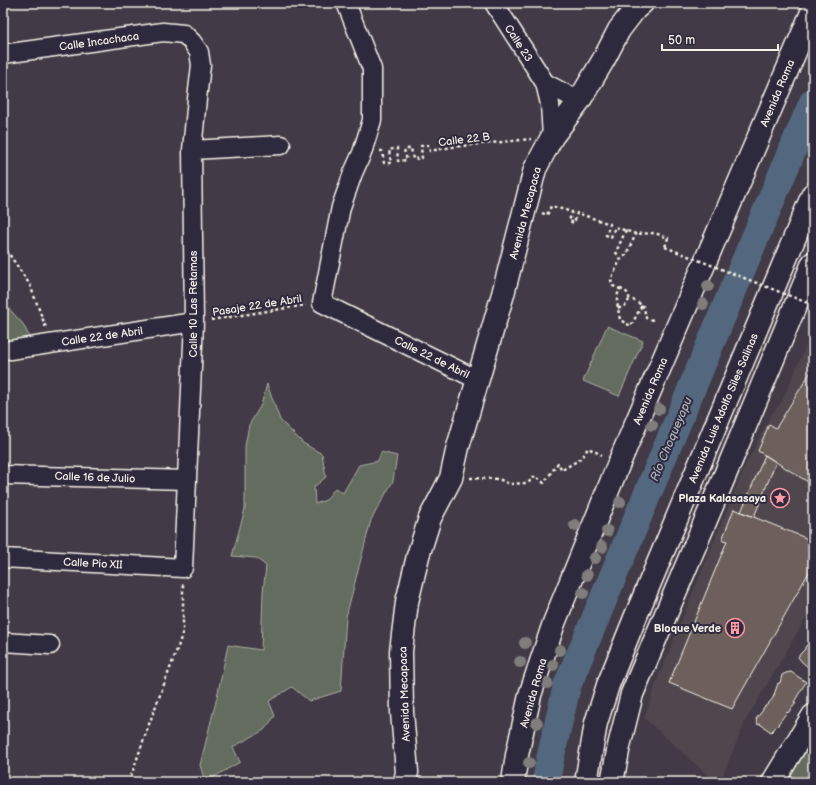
<svg xmlns="http://www.w3.org/2000/svg" width="816" height="785" font-family="'Balsamiq Sans',sans-serif">
	<style>
		.built { fill: #4f464d }
		.green { fill: #646c5f; stroke: #acaea4 }
		.lines { fill: none; stroke-linecap: round; stroke-linejoin: round }
		.river { stroke: #53677f; stroke-width: 28 }
		.building { fill: #6d615c; stroke: #f4f1e8 }
		.street-casing { stroke: #f4f1e8; stroke-width: 21 }
		.secondary-casing { stroke: #f4f1e8; stroke-width: 25 }
		.primary-casing { stroke: #f4f1e8; stroke-width: 25 }
		.path { stroke: #f4f1e8; stroke-width: 2.5; stroke-dasharray: 3 3; stroke-linecap: butt }
		.street { stroke: #2f2a3d; stroke-width: 18 }
		.secondary { stroke: #2f2a3d; stroke-width: 22 }
		.primary { stroke: #2f2a3d; stroke-width: 22 }
		.path-bridge { stroke: #f4f1e8; stroke-width: 2.5; stroke-dasharray: 3 3; stroke-linecap: butt }
		.tree { fill: #807e7d }
		.labels { text-anchor: middle; stroke-width: 4; stroke-linejoin: round; paint-order: stroke }
		.street-label { font-size: 11px; fill: #f4f1e8; stroke: #2f2a3d }
		.poi-label { font-size: 11px; font-weight: bold; fill: #f4f1e8; stroke: #2f2a3d; text-anchor: end }
		.water-label { font-size: 12px; font-style: italic; fill: #acb3b9; stroke: #2f2a3d }
	</style>
	<rect width="100%" height="100%" fill="#423a46"/>
	<filter id="ink" filterUnits="userSpaceOnUse"><feTurbulence type="fractalNoise" baseFrequency=".025" numOctaves="2"/><feDisplacementMap in="SourceGraphic" scale="8" xChannelSelector="R" yChannelSelector="G"/><feConvolveMatrix kernelMatrix="1 2 1 2 8 2 1 2 1" color-interpolation-filters="sRGB"/></filter>
	<g filter="url(#ink)">
		<!-- built -->
		<path class="built" d="M813 320V606L745 722 720 782H715L644 718 657 681 743 470 771 415 782 401 809 339 807 334Z"/>
		<!-- green -->
		<path class="green" d="M3 302 23 324 33 344 3 347Z
			M607 326 643 341 619 396 583 381Z
			M267 384 280 420 303 443 322 454 326 477 314 487 315 504 326 500 335 488 343 493 359 465 378 461 381 452 397 456 393 481 371 520 346 617 341 691 309 701 292 687 269 701 275 716 264 730 233 747 240 762 205 782 200 765 217 697 228 645 261 650 263 592 266 566 256 558 232 556 245 509V446L249 425 261 405Z
			M813 739V771L804 782H787Z"/>
		<g class="lines">
			<!-- river -->
			<path class="river" d="M546 782 550 759 567 686 743 266 813 102"/>
		</g>
		<!-- building -->
		<path class="building" d="M813 368V485L758 451 769 424 776 428Z
			M765 455 776 462 754 517 741 512Z
			M734 509 813 541V565L732 709 669 683 727 541 722 540Z
			M813 639V671L802 662 798 657 801 653 805 649V647Z
			M791 672 806 682 794 702 796 703 788 713 787 712 778 724H779L771 732 760 724 758 725 756 719 763 710V708L768 704 773 698 778 683H780L782 675 786 673Z"/>
		<g class="lines">
			<defs>
				<path id="street" d="M346 3 372 69V120L362 153 353 173 341 207 322 303 478 380
					M494 3 545 83
					M3 54 163 32 184 34 192 42 199 52 201 65 197 99 192 150 194 322 183 568 3 558
					M552 137 550 104 545 83 579 101
					M192 150 281 145
					M10 350 194 322
					M3 475 187 480
					M3 642 50 645"/>
				<path id="secondary" d="M405 782 407 772 402 712 401 651 407 602 418 556 430 518 451 478 458 447 503 294 535 169 552 137 579 101 604 59 619 30 635 9 642 3
					M773 782 813 716"/>
				<path id="primary" d="M513 782 517 755 530 695 554 623 619 463 813 10
					M586 782 596 723 608 685 635 618 813 194
					M612 782 619 746 632 694 725 475 813 263"/>
			</defs>
			<!-- street casing -->
			<use href="#street" class="street-casing"/>
			<!-- secondary casing -->
			<use href="#secondary" class="secondary-casing"/>
			<!-- primary casing -->
			<use href="#primary" class="primary-casing"/>
			<!-- path -->
			<path class="path" d="M380 151H382L384 163H391L389 150 397 148 398 161 407 160 404 150 411 148 413 159 422 158 421 146 428 145 430 151 452 147 531 139
				M542 213 547 215 551 206 572 212 569 221 574 223 577 213 610 224 606 235 611 237 615 227 636 234 655 233 668 238 665 247
				M3 245 30 285 46 328
				M620 260 616 252 626 230
				M620 289C626 291 630 294 629 300
				M642 305 644 308 646 318 653 320
				M618 308C624 308 626 305 629 300H633L642 305 631 326 620 320 617 302V296L620 289 613 286 611 280 620 260 626 255 636 234
				M211 320 306 305
				M470 478 499 479 509 484 528 483 535 476 544 483 558 463 562 470 582 458 588 448 602 455
				M129 782 148 727 178 647 183 631V584"/>
			<!-- street -->
			<use href="#street" class="street"/>
			<!-- secondary -->
			<use href="#secondary" class="secondary"/>
			<!-- primary -->
			<use href="#primary" class="primary"/>
			<!-- path-bridge -->
			<path class="path-bridge" d="M665 247 813 305"/>
		</g>
		<!-- trees -->
		<g class="tree">
			<circle cx="708" cy="286" r="6"/>
			<circle cx="703" cy="304" r="6"/>
			<circle cx="659" cy="409" r="6"/>
			<circle cx="652" cy="425" r="6"/>
			<circle cx="620" cy="502" r="6"/>
			<circle cx="575" cy="525" r="6"/>
			<circle cx="607" cy="531" r="6"/>
			<circle cx="602" cy="547" r="6"/>
			<circle cx="595" cy="558" r="6"/>
			<circle cx="587" cy="575" r="6"/>
			<circle cx="583" cy="593" r="6"/>
			<circle cx="525" cy="643" r="6"/>
			<circle cx="560" cy="650" r="6"/>
			<circle cx="520" cy="662" r="6"/>
			<circle cx="553" cy="665" r="6"/>
			<circle cx="547" cy="683" r="6"/>
			<circle cx="537" cy="723" r="6"/>
			<circle cx="529" cy="763" r="6"/>
		</g>
	</g>
	<!-- icons -->
	<defs>
		<symbol id="sight-ring" viewBox="-11 -11 22 22"><circle r="9.5" fill="#2f2a3d" stroke="#ff9aa2" stroke-width="1.5"/><path d="M0-6L1.8-2.2L6-1.7L2.9 1.2L3.7 5.4L0 3.3L-3.7 5.4L-2.9 1.2L-6-1.7L-1.8-2.2Z" fill="#ff9aa2"/></symbol>
		<symbol id="building-ring" viewBox="-11 -11 22 22"><circle r="9.5" fill="#2f2a3d" stroke="#ff9aa2" stroke-width="1.5"/><path d="M-4-6H4V6H1V3H-1V6H-4ZM-2.5-4.3h1.7v1.8h-1.7ZM.8-4.3h1.7v1.8H.8ZM-2.5-1h1.7V.8h-1.7ZM.8-1h1.7V.8H.8Z" fill="#ff9aa2"/></symbol>
	</defs>
	<g fill-rule="evenodd">
		<use href="#sight-ring" x="769" y="487" width="22" height="22"/>
		<use href="#building-ring" x="724" y="617" width="22" height="22"/>
	</g>
	<g class="labels">
		<!-- street labels -->
		<g class="street-label">
			<text transform="translate(99 41) rotate(-8)" y="4">Calle Incachaca</text>
			<text transform="translate(519 43) rotate(57)" y="4">Calle 23</text>
			<text transform="translate(777 93) rotate(-67)" y="4">Avenida Roma</text>
			<text transform="translate(464 139) rotate(-7)" y="4">Calle 22 B</text>
			<text transform="translate(525 213) rotate(-75)" y="4">Avenida Mecapaca</text>
			<text transform="translate(193 304) rotate(-90)" y="4">Calle 10 Las Retamas</text>
			<text transform="translate(257 305) rotate(-9)" y="4">Pasaje 22 de Abril</text>
			<text transform="translate(102 336) rotate(-8)" y="4">Calle 22 de Abril</text>
			<text transform="translate(432 357) rotate(26)" y="4">Calle 22 de Abril</text>
			<text transform="translate(650 391) rotate(-67)" y="4">Avenida Roma</text>
			<text transform="translate(723 408) rotate(-67)" y="4">Avenida Luis Adolfo Siles Salinas</text>
			<text transform="translate(95 477) rotate(2)" y="4">Calle 16 de Julio</text>
			<text transform="translate(93 563) rotate(3)" y="4">Calle Pio XII</text>
			<text transform="translate(533 693) rotate(-74)" y="4">Avenida Roma</text>
			<text transform="translate(404 694) rotate(-92)" y="4">Avenida Mecapaca</text>
		</g>
		<!-- poi labels -->
		<g class="poi-label">
			<text x="766" y="502">Plaza Kalasasaya</text>
			<text x="721" y="632">Bloque Verde</text>
		</g>
		<!-- water labels -->
		<g class="water-label">
			<text transform="translate(671 439) rotate(-67)" y="4">Río Choqueyapu</text>
		</g>
	</g>
	<!-- margin -->
	<rect width="816" height="785" fill="none" stroke="#2f2a3d" stroke-width="16"/>
	<rect x="8" y="8" width="800" height="769" fill="none" stroke="#f4f1e8" stroke-width="1.5" filter="url(#ink)"/>
	<!-- scale -->
	<path d="M662 44v6h116v-6" fill="none" stroke="#f4f1e8" stroke-width="2"/>
	<text x="668" y="44" font-size="12" fill="#f4f1e8" stroke="#2f2a3d" stroke-width="3" paint-order="stroke">50 m</text>
</svg>
